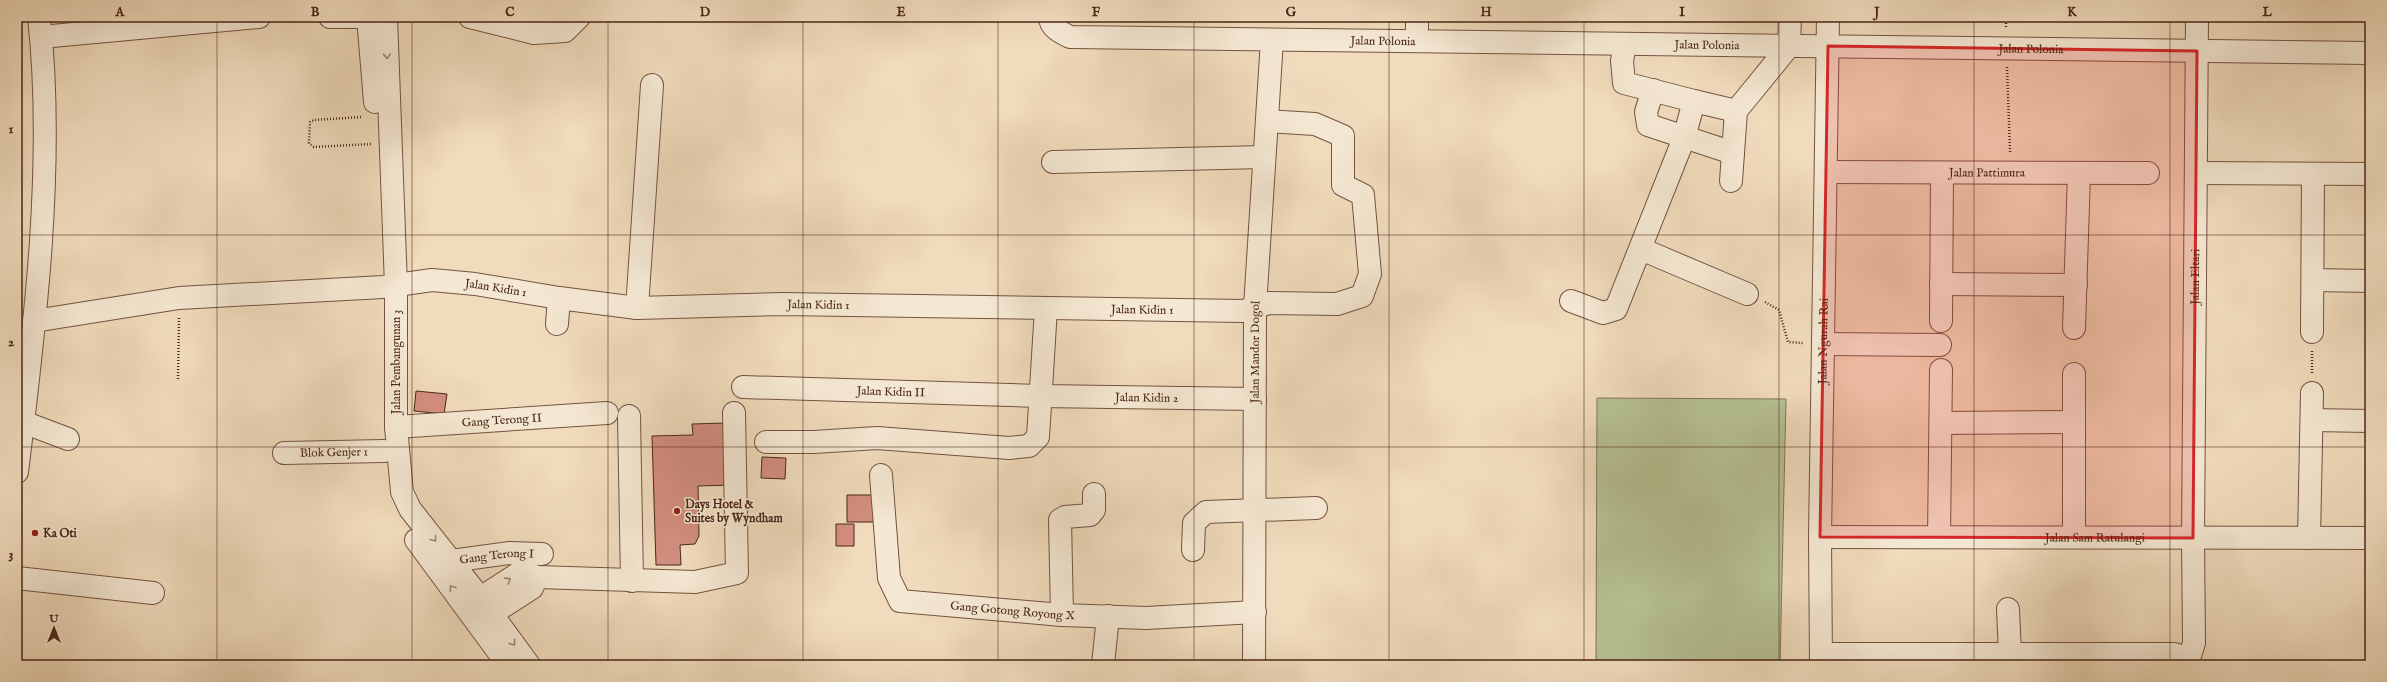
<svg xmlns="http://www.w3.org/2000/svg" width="2387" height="682" font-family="'IM FELL English',serif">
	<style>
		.green { fill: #b6c193; stroke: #807454 }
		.building { fill: #d38e7f; stroke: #4a2616 }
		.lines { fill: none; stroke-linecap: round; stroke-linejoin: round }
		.minor-casing { stroke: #745340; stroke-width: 24 }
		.path { stroke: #4a2616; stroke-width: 2.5; stroke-dasharray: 1 2; stroke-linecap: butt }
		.minor { stroke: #f5e8d3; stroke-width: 22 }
		.oneway { stroke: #a08774 }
		.marked { fill: #d62828; fill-opacity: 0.2; stroke: #d62828; stroke-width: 3; stroke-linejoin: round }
		.grid { fill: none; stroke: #4a2616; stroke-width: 1; stroke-opacity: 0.55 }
		.poi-dot { fill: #8f2418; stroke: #f5e8d3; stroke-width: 1.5 }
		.labels { text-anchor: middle; stroke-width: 3; stroke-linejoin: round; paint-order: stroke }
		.street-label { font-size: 12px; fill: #4a2616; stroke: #f5e8d3 }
		.poi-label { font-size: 12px; font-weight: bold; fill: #4a2616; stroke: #f5e8d3; text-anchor: start }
		.neatline { fill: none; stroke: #4a2616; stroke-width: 1.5 }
		.grid-label { font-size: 13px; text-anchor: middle; font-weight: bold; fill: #4a2616 }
	</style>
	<rect width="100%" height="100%" fill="#f0dbbc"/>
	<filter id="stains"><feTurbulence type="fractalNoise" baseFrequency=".005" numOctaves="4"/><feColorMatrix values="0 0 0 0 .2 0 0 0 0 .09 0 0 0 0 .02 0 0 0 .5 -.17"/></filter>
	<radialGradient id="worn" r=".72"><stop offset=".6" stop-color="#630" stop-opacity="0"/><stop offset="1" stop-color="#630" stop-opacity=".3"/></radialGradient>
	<!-- green -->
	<path class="green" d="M1597 398 1786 399 1780 665H1596Z"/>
	<!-- building -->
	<path class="building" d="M416 391 447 394 444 414 414 411Z
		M725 423 733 485 698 486 699 536 695 544 680 545 681 565H656L652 436 693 435 692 424Z
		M762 457 786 458 785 479 761 478Z
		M847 495H874V522H847Z
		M836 524H854V546H836Z"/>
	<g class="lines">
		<defs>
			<g id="minor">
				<path d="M330 17H375"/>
				<path d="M368 17 375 102"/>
				<path d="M386 17 396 286V427L402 492 410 509 480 598 529 665"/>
				<path d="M470 17 534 33 565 31 579 17"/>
				<path id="s1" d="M1050 17C1050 28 1062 33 1070 37L2370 53"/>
				<path d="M41 37 259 17"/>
				<path d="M1417 41V17"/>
				<path d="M1653 90 1646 112 1648 125 1733 153"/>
				<path d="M1694 101 1736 111"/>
				<path d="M1053 162 1264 157"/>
				<path id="s2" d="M1826 172 2148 173"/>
				<path d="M2196 173 2370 174"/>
				<path d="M1731 181 1736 111 1789 46 1790 17"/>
				<path d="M1641 249 1747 294"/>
				<path d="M2313 280 2370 281"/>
				<path d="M1941 284 2076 285"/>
				<path d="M1571 301 1603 313 1616 309 1684 138 1694 101 1624 83 1622 61 1625 44"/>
				<path d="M637 308 652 85"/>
				<path id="s3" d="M34 321 179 298 383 287 432 280 475 284 559 298 637 308 783 304 1243 311 1269 303 1337 304 1362 296 1370 274 1363 195 1343 185V136L1315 124 1267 121"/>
				<path d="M1941 321 1942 173"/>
				<path d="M557 324 559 298"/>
				<path d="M2074 328 2079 173"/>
				<path d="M2312 332 2313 174"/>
				<path d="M1823 344 1940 345"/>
				<path id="s4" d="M743 387 1040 396 1255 399"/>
				<path d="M629 416 632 581"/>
				<path d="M2312 420 2370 421"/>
				<path d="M23 422 68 439"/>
				<path d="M1941 423 2074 422"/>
				<path id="s5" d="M396 427 607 413"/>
				<path d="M766 442H814L877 438 1009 448 1029 446 1038 437 1046 308"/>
				<path id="s6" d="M284 453 384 451"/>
				<path d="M17 472C35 326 55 163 39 17"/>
				<path id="s7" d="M881 475 889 578 900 601 1062 615 1146 618 1255 612"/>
				<path id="s8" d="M1820 537 2370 538"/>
				<path d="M1939 537 1941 370"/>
				<path d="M2074 537V374"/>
				<path d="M2309 538 2312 393"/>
				<path d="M416 540 508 665"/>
				<path d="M1193 550 1194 523 1206 512 1316 508"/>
				<path id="s9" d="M451 561 510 553 542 554"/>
				<path d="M17 578 153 593"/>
				<path d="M468 606 522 571 537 577 695 582 737 573 734 413"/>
				<path d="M2008 609 2010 654"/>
				<path d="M1062 615 1060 520 1065 517 1090 515 1094 510V494"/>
				<path d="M479 622 532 588 537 577"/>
				<path d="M1821 654H2174L2189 659"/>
				<path id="s10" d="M2189 659 2194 643 2193 538 2197 17"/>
				<path d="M1103 665 1108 616"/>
				<path id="s11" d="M1254 665 1255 307 1272 40"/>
				<path id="s12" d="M1821 665 1820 537 1828 17"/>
			</g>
		</defs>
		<!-- minor casing -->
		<use href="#minor" class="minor-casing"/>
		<!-- path -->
		<path class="path" d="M2006 17V28
			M2007 67 2010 152
			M361 117 314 120 310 122 309 143 314 147 371 144
			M1765 302 1779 310 1788 342 1803 343
			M2312 351V374
			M178 379 179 317"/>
		<!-- minor -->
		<use href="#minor" class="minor"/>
	</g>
	<!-- one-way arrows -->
	<defs><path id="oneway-chevron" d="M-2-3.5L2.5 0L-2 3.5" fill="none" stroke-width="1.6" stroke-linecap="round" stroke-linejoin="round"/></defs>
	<g class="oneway">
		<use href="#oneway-chevron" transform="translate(387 56) rotate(88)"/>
		<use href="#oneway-chevron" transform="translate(434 539) rotate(52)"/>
		<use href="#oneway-chevron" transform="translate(508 580) rotate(-33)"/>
		<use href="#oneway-chevron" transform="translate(452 588) rotate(-126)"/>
		<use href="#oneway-chevron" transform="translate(513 643) rotate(54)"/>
	</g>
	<!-- marked area -->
	<path class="marked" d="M1828 46 2197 51 2193 538 1820 537Z"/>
	<!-- grid -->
	<path class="grid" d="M217 17V665M412 17V665M608 17V665M803 17V665M998 17V665M1194 17V665M1389 17V665M1584 17V665M1779 17V665M1974 17V665M2170 17V665M17 235H2370M17 447H2370"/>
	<!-- markers -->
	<g class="poi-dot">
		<circle cx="677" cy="511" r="4"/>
		<circle cx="35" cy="533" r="4"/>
	</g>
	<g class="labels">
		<!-- street labels -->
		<g class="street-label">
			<text dy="4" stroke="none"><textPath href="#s1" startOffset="343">Jalan Polonia</textPath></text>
			<text dy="4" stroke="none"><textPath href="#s1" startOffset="667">Jalan Polonia</textPath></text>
			<text dy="4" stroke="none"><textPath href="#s1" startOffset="991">Jalan Polonia</textPath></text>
			<text dy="4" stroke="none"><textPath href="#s2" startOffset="161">Jalan Pattimura</textPath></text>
			<text dy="4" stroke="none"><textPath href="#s10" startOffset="383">Jalan Eltari</textPath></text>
			<text dy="4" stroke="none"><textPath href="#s3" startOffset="465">Jalan Kidin 1</textPath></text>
			<text dy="4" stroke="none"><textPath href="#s3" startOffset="789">Jalan Kidin 1</textPath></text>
			<text dy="4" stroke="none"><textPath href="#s3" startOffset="1113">Jalan Kidin 1</textPath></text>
			<text dy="4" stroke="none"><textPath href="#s12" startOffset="324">Jalan Ngurah Rai</textPath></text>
			<text dy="4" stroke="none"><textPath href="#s11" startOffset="313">Jalan Mandor Dogol</textPath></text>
			<text transform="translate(396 362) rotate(-90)" y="4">Jalan Pembangunan 3</text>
			<text dy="4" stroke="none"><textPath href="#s4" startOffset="148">Jalan Kidin II</textPath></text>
			<text dy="4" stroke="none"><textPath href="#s4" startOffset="404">Jalan Kidin 2</textPath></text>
			<text dy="4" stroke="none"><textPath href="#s5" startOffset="106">Gang Terong II</textPath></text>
			<text dy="4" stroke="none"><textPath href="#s6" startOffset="50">Blok Genjer 1</textPath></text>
			<text dy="4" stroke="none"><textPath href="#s8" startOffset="275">Jalan Sam Ratulangi</textPath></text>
			<text dy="4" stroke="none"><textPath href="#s9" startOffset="46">Gang Terong I</textPath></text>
			<text dy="4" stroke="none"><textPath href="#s7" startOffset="242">Gang Gotong Royong X</textPath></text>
		</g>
		<!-- poi labels -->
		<g class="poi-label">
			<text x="685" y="508">Days Hotel &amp;<tspan x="685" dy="14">Suites by Wyndham</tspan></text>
			<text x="43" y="537">Ka Oti</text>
		</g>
	</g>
	<!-- margin -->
	<rect width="2387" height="682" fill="none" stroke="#f0dbbc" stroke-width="44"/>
	<!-- north arrow -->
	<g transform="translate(54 628)" stroke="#f5e8d3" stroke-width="3" paint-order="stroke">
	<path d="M0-3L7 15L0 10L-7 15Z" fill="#4a2616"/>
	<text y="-6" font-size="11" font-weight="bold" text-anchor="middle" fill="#4a2616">U</text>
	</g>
	<rect x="22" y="22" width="2343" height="638" class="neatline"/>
	<g class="grid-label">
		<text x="120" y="16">A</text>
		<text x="315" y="16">B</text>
		<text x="510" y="16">C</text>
		<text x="705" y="16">D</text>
		<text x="901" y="16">E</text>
		<text x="1096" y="16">F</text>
		<text x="1291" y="16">G</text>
		<text x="1486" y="16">H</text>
		<text x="1682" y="16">I</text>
		<text x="1877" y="16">J</text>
		<text x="2072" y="16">K</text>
		<text x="2267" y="16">L</text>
		<text x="11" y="133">1</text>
		<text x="11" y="346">2</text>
		<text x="11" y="558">3</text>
	</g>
	<rect width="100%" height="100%" filter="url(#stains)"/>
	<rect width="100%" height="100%" fill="url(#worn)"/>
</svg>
